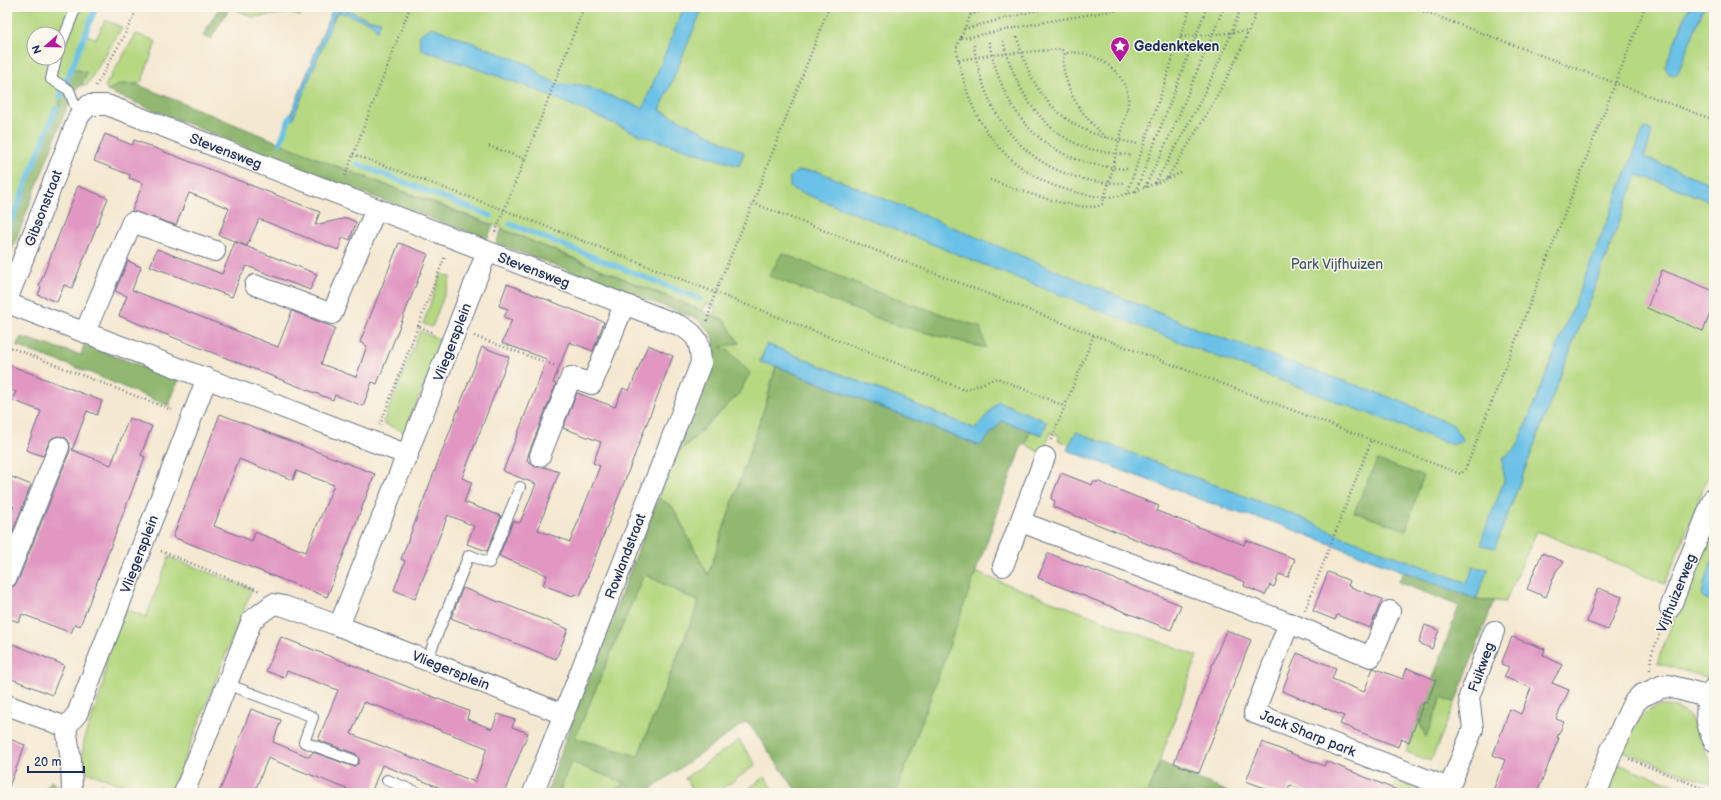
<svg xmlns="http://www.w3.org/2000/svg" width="1721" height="800" font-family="'Balsamiq Sans',sans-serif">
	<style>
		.green { fill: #b6d881; stroke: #688470; fill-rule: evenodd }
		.forest { fill: #90b86f; stroke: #567466; fill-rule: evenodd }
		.water { fill: #6ac1e7; stroke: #4278a2 }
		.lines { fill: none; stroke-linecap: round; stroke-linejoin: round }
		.stream { stroke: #6ac1e7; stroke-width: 5.5 }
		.building { fill: #e197c2; fill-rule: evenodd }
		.lane-casing { stroke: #677086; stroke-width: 12 }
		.street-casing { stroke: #677086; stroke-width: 22 }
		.secondary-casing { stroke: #677086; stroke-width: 24 }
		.path { stroke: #677086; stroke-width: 2.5; stroke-dasharray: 1 3; stroke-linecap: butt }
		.lane { stroke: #fff; stroke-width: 10 }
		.street { stroke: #fff; stroke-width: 20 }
		.secondary { stroke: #fff; stroke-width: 22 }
		.labels { text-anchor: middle; stroke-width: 3; stroke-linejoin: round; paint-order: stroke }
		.poi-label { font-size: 14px; font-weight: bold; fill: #1b2f5e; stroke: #fbf7ec; text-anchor: start }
		.street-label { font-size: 14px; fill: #1b2f5e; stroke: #fbf7ec }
		.park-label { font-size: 14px; fill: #425967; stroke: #fbf7ec }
	</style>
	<rect width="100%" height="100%" fill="#fbf7ec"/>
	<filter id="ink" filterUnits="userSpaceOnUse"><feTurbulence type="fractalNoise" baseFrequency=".025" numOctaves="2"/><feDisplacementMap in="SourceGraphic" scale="8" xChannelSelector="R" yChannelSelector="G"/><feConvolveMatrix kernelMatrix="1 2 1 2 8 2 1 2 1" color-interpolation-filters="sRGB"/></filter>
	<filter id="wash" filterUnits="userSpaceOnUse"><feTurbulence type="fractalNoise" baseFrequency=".012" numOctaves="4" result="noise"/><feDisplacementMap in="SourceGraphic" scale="16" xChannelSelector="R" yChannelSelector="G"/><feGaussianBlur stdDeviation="0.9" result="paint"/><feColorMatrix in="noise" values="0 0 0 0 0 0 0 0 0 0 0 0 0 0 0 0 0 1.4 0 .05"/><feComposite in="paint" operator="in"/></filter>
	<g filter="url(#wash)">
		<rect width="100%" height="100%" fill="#f4e8d0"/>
		<!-- green -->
		<path class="green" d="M7 7H97L86 34 96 39 105 20 122 27 87 85H81L86 73 73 68 7 238ZM34 34H58V58H34Z
			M230 7H253L258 8 265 7 303 8 300 16 290 13 253 17Z
			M339 7H1714V58L1709 70 1714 72V462L1665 584 1537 531 1505 602 1476 599 1479 592 1072 441 1070 445 1058 440 1060 436 1051 432 1042 454 1025 444 1030 431 1042 435 991 410 976 429 767 344 760 361 776 366 767 400 708 575 672 506 658 498 675 456 738 395 719 346 739 343 724 320 713 315 716 307 706 304 703 311 502 229V228L277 144Z
			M136 34 151 39 156 42 142 81 136 84 108 91 105 86Z
			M441 274 451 277 432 327 423 324Z
			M420 331 443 341 404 432 383 423Z
			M1714 516V558L1704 583V599L1712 602 1714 601V672L1709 678 1657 663Z
			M169 557 252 589 171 793H143L87 772 82 754 85 736 103 686 107 656 126 609 146 617Z
			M956 565 1197 656 1149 791 1151 793H896L898 787 688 698Z
			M644 574 699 602 638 756 575 738Z
			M1442 697 1455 703 1431 761 1406 752 1418 720 1426 736Z
			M1660 706H1671L1682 711 1690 717 1711 763 1713 776 1711 784 1622 751C1631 731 1637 712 1660 706Z
			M739 740 756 765 716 793H696L685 778Z
			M571 762 625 783 612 793H559Z
			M1618 764 1686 789 1687 793H1633L1634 788 1629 792 1621 789 1619 793H1607Z
			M765 777 776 793H742Z
			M1397 779 1407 785 1420 789 1418 793H1393Z
			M101 784 124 793H98Z"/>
		<!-- forest -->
		<path class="forest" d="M219 7H230L211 39 203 36Z
			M73 68 87 73 81 85 72 94 7 263V238Z
			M120 84H136L341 168 493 226 487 239 292 166 107 91Z
			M502 229 724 320 739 343 720 347 728 350 750 373 738 395 675 456C685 430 716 366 714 341 713 333 703 325 698 319L496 243Z
			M782 253 885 295 980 327 986 348 892 324 769 276Z
			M21 337 81 355 84 345 179 380 169 401V406L86 371 16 346Z
			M776 366 980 446 1002 421 1030 431 1025 444 1021 447 896 793H798L747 721 645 793H612L625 783 571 762 559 793H547L567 735 658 498 672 506 708 575 767 400ZM644 574 699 602 638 756 575 738Z
			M1377 460 1423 476 1406 530 1354 512Z
			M1404 572 1477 599 1494 601 1455 703 1442 697 1426 737 1418 720 1459 606 1398 582Z
			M1161 762 1230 793H1151L1149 791Z
			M51 781 59 787 57 793H43Z"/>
		<!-- water -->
		<path class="water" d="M333 7C351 7 361 21 381 21L377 30 371 23 340 12 335 15 293 119 290 117Z
			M684 7H703L660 110 744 152 739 166 640 135 534 89 421 49 419 35 432 27 530 65 544 77 558 84 582 85 643 108Z
			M1689 7H1704L1677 75 1669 74 1665 67Z
			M1644 128 1652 130 1650 141 1644 157 1714 185V203L1663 183 1637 175 1495 548 1481 545 1483 536 1504 481 1502 459 1517 447Z
			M797 171H817L1200 330 1400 401 1453 425 1463 441 1452 445 1192 347 790 188V177Z
			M767 344 976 429 998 401 1047 422 1042 435 1002 421 980 446 776 366 760 362Z
			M1076 432 1297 516 1339 535 1467 583 1473 567 1488 569 1476 599 1270 521 1235 512 1067 450Z
			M1714 558V601L1712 602 1704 599 1702 597 1704 583Z"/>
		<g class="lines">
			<!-- stream -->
			<path class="stream" d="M60 97 96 7
				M280 143 290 117
				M357 164 491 216
				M510 224 700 299
				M7 232 56 108"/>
		</g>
		<g id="blocks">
			<!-- building -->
			<path class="building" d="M105 134 132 145 134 140 320 212 315 225 347 218 356 222 350 240 343 237 338 250 259 219 247 246 219 235 229 208 189 193 176 225 132 211 143 183 129 178 130 175 94 161Z
				M78 186 108 198 72 288 64 285 57 302 38 295 41 287 39 286Z
				M235 242 317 274 310 290 247 266 240 277 232 297 150 266 157 249 222 274Z
				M399 243 428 254 377 384 372 382 363 406 335 395 333 400 119 316 127 296 115 291 128 261 141 267 132 290 278 347 292 311 335 328 321 364 356 377 367 346 360 342Z
				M1662 270 1714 291V304L1703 331 1647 308Z
				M507 284 604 322 593 351 569 342 553 383 556 384 529 452 527 460 535 467H544L559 472 538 530 570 542 600 466 593 463 601 442 563 428 577 393 615 407 623 388 629 391 648 345 673 356 580 596 574 594 573 596 543 585 547 575 499 556 513 521 520 523 536 484 503 471 547 359 502 343 512 320 504 317 508 309 499 306Z
				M482 347 509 357 462 478 472 482 464 502 501 516 487 551 467 544 474 526 448 515 415 599 394 590 405 561 401 559Z
				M7 364 102 401 97 415 87 411 72 450 111 465 129 418 152 426 141 455 145 457 89 603 80 626 75 624 71 633 22 614 19 622 7 618V588L14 586 18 581 70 451V446L68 440 64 437 58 436 52 438 49 442 43 456 26 450 41 411 12 400 16 392 7 388Z
				M220 414 375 474 327 597 173 537ZM239 459 293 480 296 471 334 485 306 552 255 532 252 541 214 526Z
				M1061 473 1092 485 1093 482H1099L1159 506 1157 511 1196 526 1244 545 1246 540 1295 559 1288 577 1279 574 1274 587 1270 585 1265 595 1244 586 1245 582 1053 507 1055 501 1051 499Z
				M7 475 31 485 7 546V523L14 506 7 505Z
				M1048 553 1181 605 1171 630 1038 578Z
				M1542 553 1564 562 1556 571 1546 597 1527 589Z
				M1328 572 1350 581 1348 586 1382 599 1370 628 1337 615 1335 620 1313 611Z
				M463 588 568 629 556 659 451 618Z
				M1598 588 1622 597 1608 630 1587 622Z
				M1425 625 1439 630 1432 649 1419 643Z
				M1226 630 1251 640 1199 773 1174 763Z
				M281 637 469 711 467 719 492 729 498 714 515 720 512 727 528 733 504 793H454L382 765 371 793H357L268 758 254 793H219L251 709 281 720 273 742 309 757 313 752 351 766H354L359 763V759L356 754 318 740 338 690 287 671 284 678 266 671ZM364 702 372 705V704L487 748 475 782 351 734Z
				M1512 637 1545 649 1543 655 1562 665 1552 683 1569 690 1556 719 1564 722 1557 738H1559L1537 793H1492L1505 760 1493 755 1510 709 1521 714 1531 688 1504 677 1509 667 1501 664Z
				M13 644 64 665 52 695 7 677V659Z
				M1297 653 1336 668 1332 679 1364 692 1373 668 1403 679 1407 668 1436 680 1427 703 1424 702 1409 742 1401 739 1398 747 1340 724 1344 716 1282 691Z
				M7 738 25 745 8 789 7 788Z
				M1262 742 1324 766 1326 761 1404 793H1311L1290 785 1287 793H1278L1246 781Z"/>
		</g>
	</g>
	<g filter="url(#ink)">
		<use href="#blocks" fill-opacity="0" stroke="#677086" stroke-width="1"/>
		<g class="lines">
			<defs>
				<path id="lane" d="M58 52 76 7
					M56 58 51 79 69 90 79 116
					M427 660 469 555 489 563 520 487
					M227 684 313 717 304 742 353 760
					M387 780 419 793"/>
				<path id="street" d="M255 285 332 314 376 209
					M7 300 79 116 89 105H107L681 326C699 336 700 343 701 363L533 793
					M7 303 408 455
					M85 332 132 222 215 251
					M540 456 571 377 592 384 624 305
					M1021 522 1289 623 1371 657 1390 611
					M1003 566 1045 457
					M7 577 59 447
					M1670 608 1714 497
					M1289 623 1254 713 1449 788
					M339 626 487 252
					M7 705 66 727
					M66 727 77 714 207 378
					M66 727 71 761 72 793
					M184 793 252 620 273 604 284 606 339 626 563 714
					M1447 793 1473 729 1469 697 1494 631"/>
				<path id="secondary" d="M1714 689C1704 707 1706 722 1714 740
					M1596 793 1611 752 1634 703 1641 696 1661 687 1669 686 1710 697"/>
			</defs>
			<!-- lane casing -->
			<use href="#lane" class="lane-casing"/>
			<!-- street casing -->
			<use href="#street" class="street-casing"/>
			<!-- secondary casing -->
			<use href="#secondary" class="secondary-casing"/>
			<!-- path -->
			<path class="path" d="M974 7 960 39 1044 22 1135 7
				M1412 7 1714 120
				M970 15 994 7
				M964 29 1050 7
				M1017 37C1028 77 1042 105 1079 127 1097 137 1119 140 1138 144
				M1181 37 1249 31
				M960 39C959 42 957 45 957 48 956 56 962 72 964 81 979 138 1021 181 1079 193 1100 198 1116 199 1136 191
				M1003 41C1015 88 1041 134 1090 149 1103 152 1117 154 1130 155
				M989 42C1004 118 1047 165 1127 169
				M974 45C985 126 1038 185 1124 183
				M959 60 991 55 1061 49 1065 53
				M96 86 124 36 138 7
				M489 146 525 159 494 235
				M353 154 504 210 965 390 997 378 1064 406
				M525 159 584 7
				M1181 173 1136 191 1207 7
				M345 176 410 7
				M1167 178C1202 124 1236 68 1258 7
				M990 180C1010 187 1087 216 1102 204 1111 180 1115 154 1122 130 1124 120 1129 107 1128 97 1126 75 1101 55 1080 53 1075 52 1069 53 1065 53 1062 60 1063 68 1065 75 1072 103 1085 117 1105 137
				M1155 183C1188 127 1219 69 1241 7
				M1145 187 1173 129 1224 7
				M1127 194 1190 8
				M753 203 1094 335 1461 474 1466 468 1645 7
				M707 321 715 293 753 203 829 7
				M418 326 445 256
				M474 336 556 366
				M7 346 174 411
				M380 425 418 326 434 333
				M1051 440 1094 335
				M161 551 260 591
				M1305 610 1371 441
				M1650 670 1651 656 1663 626
				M1629 759 1714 793
				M1697 793 1699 787"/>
			<!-- lane -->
			<use href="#lane" class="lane"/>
			<!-- street -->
			<use href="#street" class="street"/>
			<!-- secondary -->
			<use href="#secondary" class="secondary"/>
		</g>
	</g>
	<!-- icons -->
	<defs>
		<symbol id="sight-pin" viewBox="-11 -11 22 30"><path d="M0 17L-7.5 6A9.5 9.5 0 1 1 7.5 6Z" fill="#b5179e" stroke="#fbf7ec"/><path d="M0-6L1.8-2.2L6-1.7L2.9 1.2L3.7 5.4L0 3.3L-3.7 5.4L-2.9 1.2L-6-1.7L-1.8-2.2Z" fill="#fff"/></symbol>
	</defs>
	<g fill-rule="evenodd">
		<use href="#sight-pin" x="1109" y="35" width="22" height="30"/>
	</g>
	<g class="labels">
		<!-- poi labels -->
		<g class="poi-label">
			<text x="1134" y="51">Gedenkteken</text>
		</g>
		<!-- street labels -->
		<g class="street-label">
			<text transform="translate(226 151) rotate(21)" y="5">Stevensweg</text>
			<text transform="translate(43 208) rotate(-69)" y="5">Gibsonstraat</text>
			<text transform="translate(534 270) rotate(21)" y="5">Stevensweg</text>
			<text transform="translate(452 342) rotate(-69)" y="5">Vliegersplein</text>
			<text transform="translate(139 554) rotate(-69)" y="5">Vliegersplein</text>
			<text transform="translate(625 556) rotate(-69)" y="5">Rowlandstraat</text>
			<text transform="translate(1676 593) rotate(-68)" y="5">Vijfhuizerweg</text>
			<text transform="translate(1481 667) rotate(-70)" y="5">Fuikweg</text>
			<text transform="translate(451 670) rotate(22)" y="5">Vliegersplein</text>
			<text transform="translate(1308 733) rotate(22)" y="5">Jack Sharp park</text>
		</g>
		<!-- park labels -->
		<g class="park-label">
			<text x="1337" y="269">Park Vijfhuizen</text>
		</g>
	</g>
	<!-- margin -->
	<rect width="1721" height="800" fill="none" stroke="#fbf7ec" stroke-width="24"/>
	<!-- north arrow -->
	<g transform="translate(46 46) rotate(250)"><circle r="19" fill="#fbf7ec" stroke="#a1a7b3"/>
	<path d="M0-3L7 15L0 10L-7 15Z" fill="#b5179e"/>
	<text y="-6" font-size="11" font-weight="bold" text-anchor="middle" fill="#1b2f5e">N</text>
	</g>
	<!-- scale -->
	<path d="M28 766v6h56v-6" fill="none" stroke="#1b2f5e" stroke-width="2"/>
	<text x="34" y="766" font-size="12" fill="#1b2f5e" stroke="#fbf7ec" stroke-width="3" paint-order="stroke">20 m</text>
</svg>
